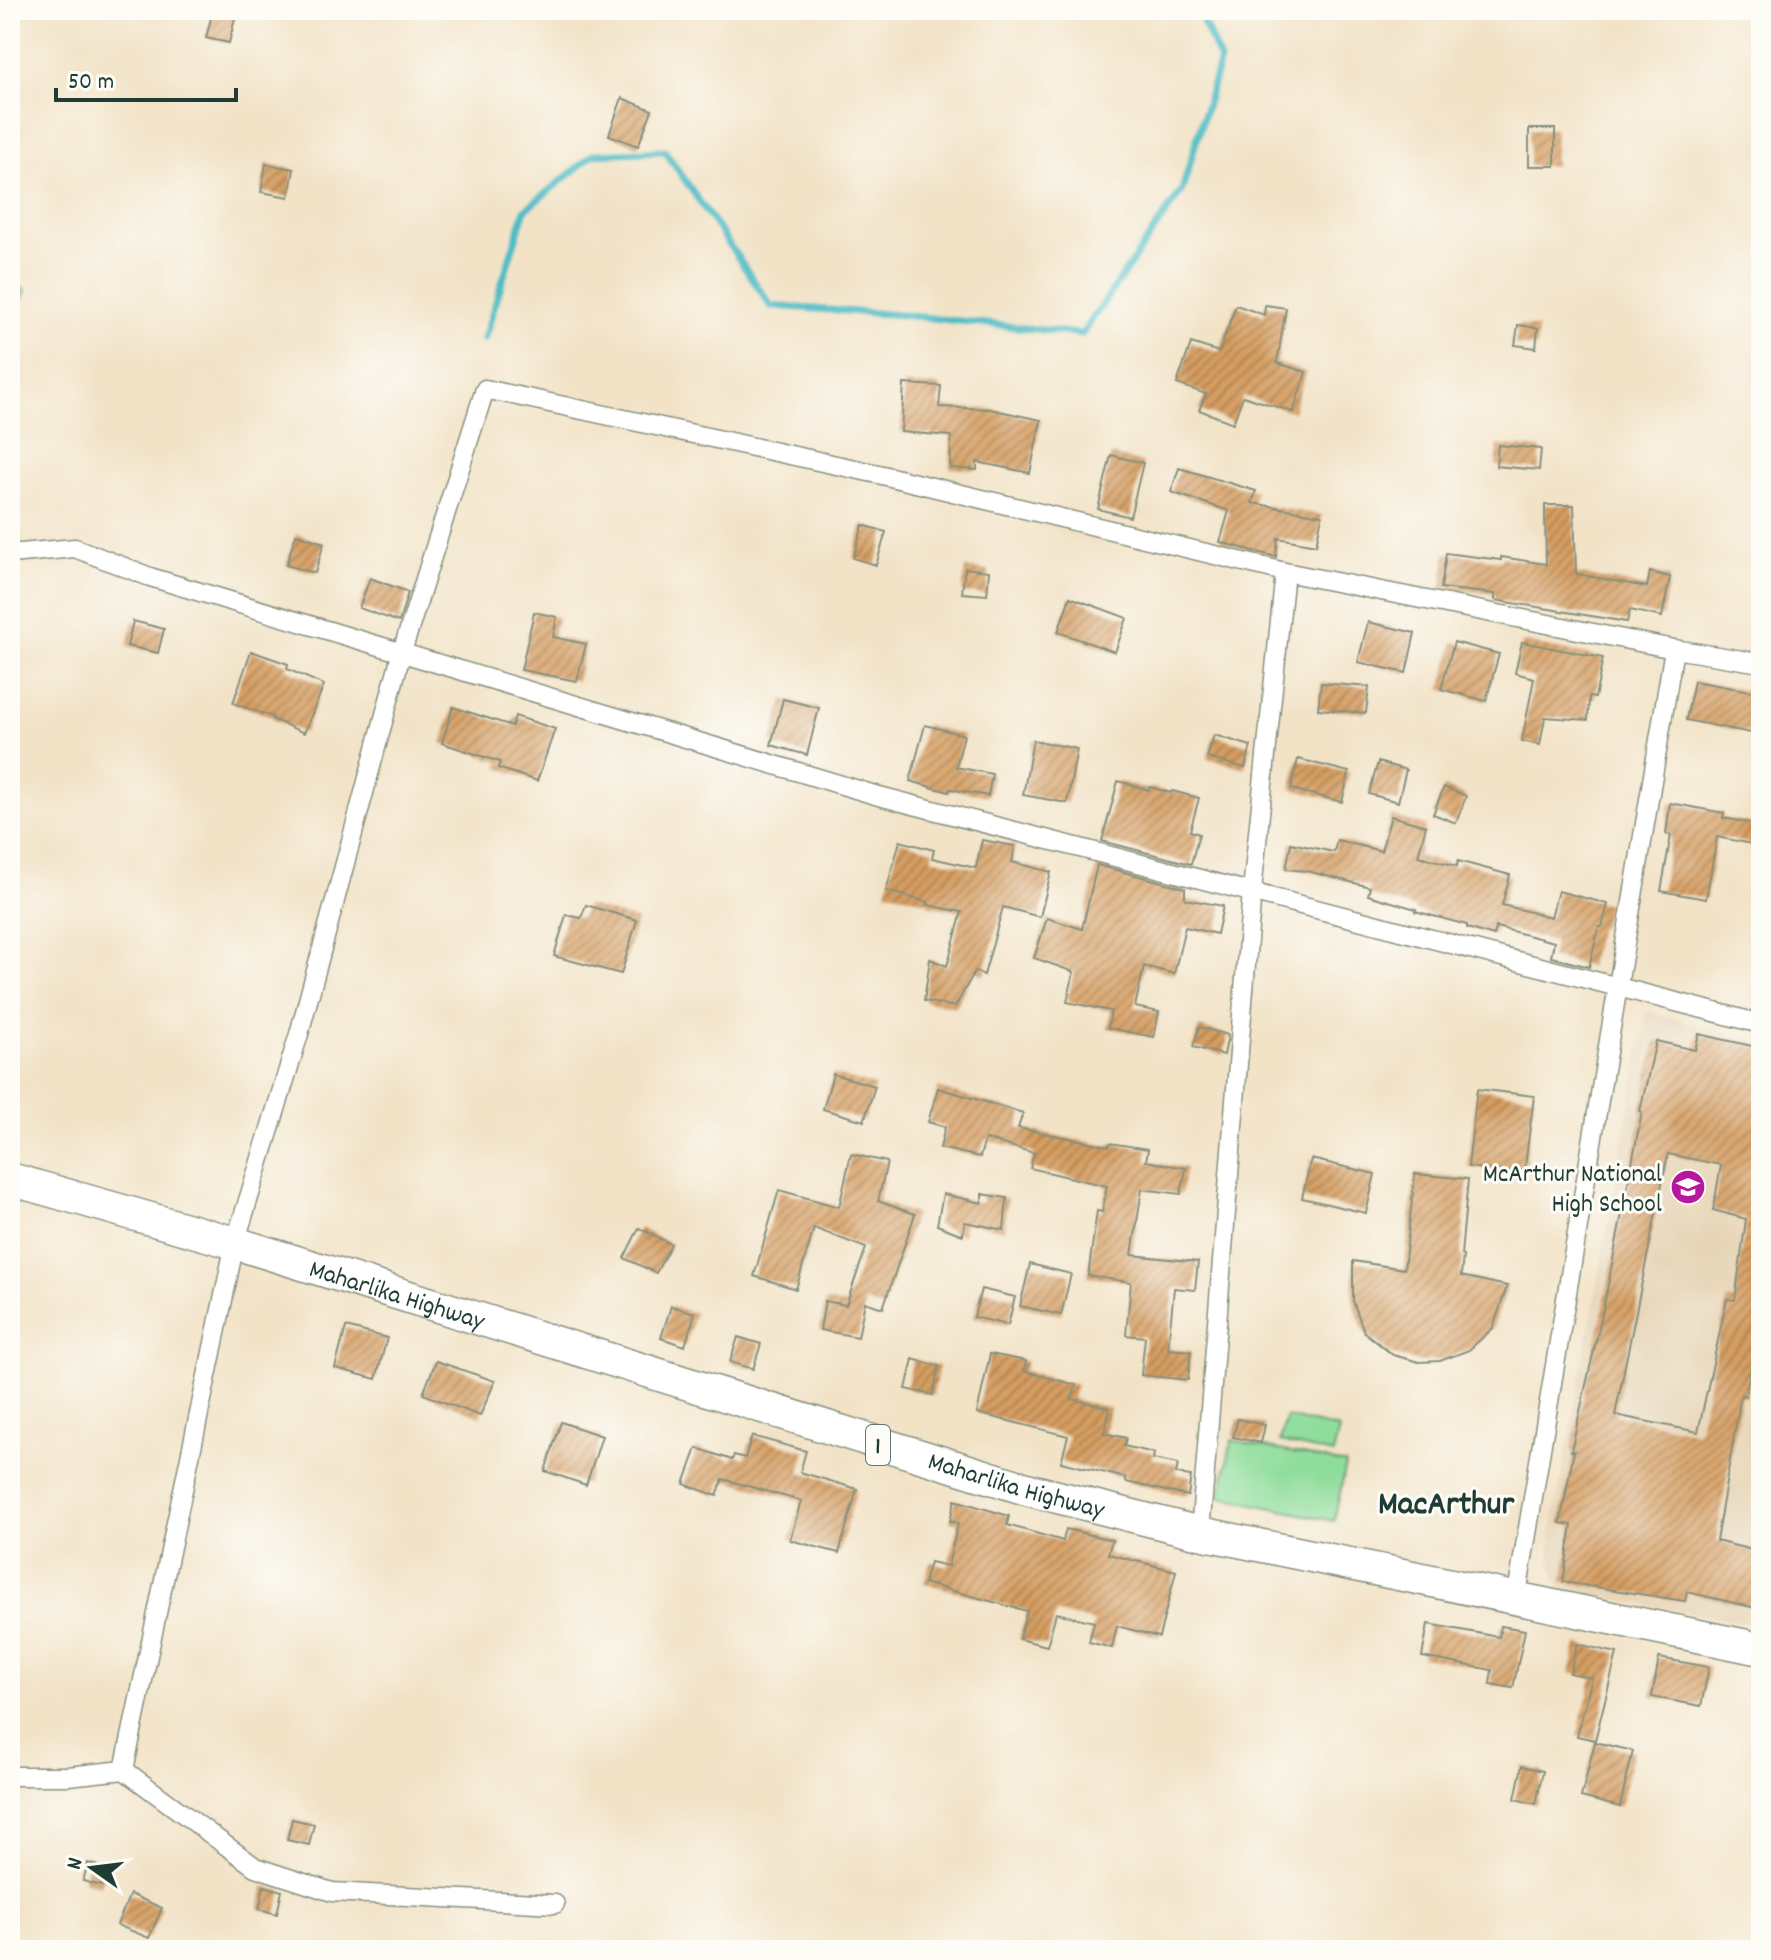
<svg xmlns="http://www.w3.org/2000/svg" width="1771" height="1960" font-family="Dekko,sans-serif">
	<style>
		.built { fill: #e7d5b7 }
		.green { fill: #8fdd9b; stroke: #578d68; stroke-width: 2 }
		.cemetery { fill: url(#cemetery-stones); stroke: #578d68; stroke-width: 2 }
		.lines { fill: none; stroke-linecap: round; stroke-linejoin: round }
		.stream { stroke: #4dbcc4; stroke-width: 7 }
		.building { fill: url(#building-hatch); fill-rule: evenodd }
		.minor-casing { stroke: #88907e; stroke-width: 21 }
		.trunk-casing { stroke: #88907e; stroke-width: 35 }
		.minor { stroke: #fff; stroke-width: 18 }
		.trunk { stroke: #fff; stroke-width: 32 }
		.labels { text-anchor: middle; stroke-width: 6; stroke-linejoin: round; paint-order: stroke }
		.shield { fill: #fdfcf7; stroke: #62766e; stroke-width: 2 }
		.shield-label { font-size: 24px; font-weight: bold; fill: #1f3d34 }
		.poi-label { font-size: 26px; fill: #1f3d34; stroke: #fdfcf7; text-anchor: end }
		.street-label { font-size: 26px; fill: #1f3d34; stroke: #fdfcf7 }
		.district-label { font-size: 34px; font-weight: bold; fill: #1f3d34; stroke: #fdfcf7 }
	</style>
	<defs>
		<pattern id="cemetery-stones" width="16" height="16" patternUnits="userSpaceOnUse" patternTransform="scale(2)"><rect width="16" height="16" fill="#8fdd9b"/><path d="M2 7V4a2 2 0 0 1 4 0v3zM10 15v-3a2 2 0 0 1 4 0v3z" fill="#74b47f"/></pattern>
		<pattern id="building-hatch" width="6" height="6" patternUnits="userSpaceOnUse" patternTransform="scale(2)"><rect width="6" height="6" fill="#d59d61"/><path d="M-1 1l2-2M0 6l6-6M5 7l2-2" fill="none" stroke="#ac8151"/></pattern>
	</defs>
	<rect width="100%" height="100%" fill="#fdfcf7"/>
	<filter id="ink" filterUnits="userSpaceOnUse"><feTurbulence type="fractalNoise" baseFrequency=".0125" numOctaves="2"/><feDisplacementMap in="SourceGraphic" scale="16" xChannelSelector="R" yChannelSelector="G"/><feConvolveMatrix kernelMatrix="1 2 1 2 8 2 1 2 1" color-interpolation-filters="sRGB"/></filter>
	<filter id="wash" filterUnits="userSpaceOnUse"><feTurbulence type="fractalNoise" baseFrequency=".006" numOctaves="4" result="noise"/><feDisplacementMap in="SourceGraphic" scale="32" xChannelSelector="R" yChannelSelector="G"/><feGaussianBlur stdDeviation="1.8" result="paint"/><feColorMatrix in="noise" values="0 0 0 0 0 0 0 0 0 0 0 0 0 0 0 0 0 1.4 0 .05"/><feComposite in="paint" operator="in"/></filter>
	<g filter="url(#wash)">
		<rect width="100%" height="100%" fill="#f2e3c7"/>
		<!-- built -->
		<path class="built" d="M1647 1011 1761 1042V1626L1561 1589 1551 1567V1536Z"/>
		<!-- green -->
		<path class="green" d="M1286 1417 1339 1429 1333 1454 1280 1442Z
			M1232 1440 1346 1464 1334 1521 1220 1497Z"/>
		<!-- cemetery -->
		<path class="cemetery" d="M10 281 26 290 10 331Z"/>
		<g class="lines">
			<!-- stream -->
			<path class="stream" d="M484 339 525 210 594 154 665 151 771 306 903 315 1082 334 1182 190 1220 60 1198 10"/>
		</g>
		<g id="blocks">
			<!-- building -->
			<path class="building" d="M213 10H237L229 43 206 38Z
				M622 98 652 110 638 146 609 135Z
				M1529 129H1555V166H1529Z
				M266 164 294 169 289 197 261 192Z
				M1236 305 1264 315 1265 305 1286 308 1277 363 1306 372 1293 412 1243 396 1233 423 1199 410 1206 394 1177 384 1191 343 1219 352Z
				M1518 325 1538 328 1536 348 1515 345Z
				M904 384 941 386 939 407 990 409 1041 420 1030 473 977 462V470L950 468 951 436 901 432Z
				M1498 445 1541 449 1539 470 1496 466Z
				M1111 455 1143 463 1130 517 1098 509Z
				M1179 468 1256 491 1252 503 1322 515 1316 545 1278 538 1276 557 1220 542 1229 511 1171 492Z
				M1545 505H1574L1576 574 1647 587 1650 572 1670 577 1662 617 1630 610 1627 622 1495 600V594L1441 588 1446 553 1501 560V557L1546 564Z
				M863 525 886 532 876 565 853 558Z
				M296 534 324 543 315 573 286 565Z
				M965 568 989 571 987 595 962 593Z
				M370 578 408 592 399 622 359 608Z
				M1070 597 1127 618 1115 652 1058 632Z
				M534 612 557 617 553 637 586 644 577 681 521 670Z
				M133 621 164 629 158 653 127 646Z
				M1368 622 1415 633 1406 673 1358 662Z
				M1454 642 1499 654 1486 701 1441 689Z
				M1522 642 1603 658 1595 698 1589 697 1588 720 1545 717 1540 745 1522 741 1534 678 1515 673Z
				M251 651 288 664 287 669 324 685 304 733 272 719 273 717 233 703Z
				M1694 681 1761 693V735L1686 720Z
				M1321 683 1369 687 1366 713 1318 709Z
				M783 699 819 708 807 755 771 745Z
				M453 707 512 726 515 716 555 729 537 781 498 768 500 762 442 743Z
				M925 725 964 735 956 767 992 774 988 796 950 789 949 792 910 781Z
				M1214 735 1251 746 1245 768 1207 758Z
				M1033 740 1077 749 1067 803 1023 795Z
				M1298 759 1349 772 1342 802 1291 789Z
				M1378 762 1406 770 1398 802 1369 794Z
				M1118 781 1149 790 1150 787 1171 793 1172 791 1199 798 1190 831 1199 834 1191 864 1102 841Z
				M1444 787 1466 796 1456 823 1433 814Z
				M1670 803 1724 813 1723 818 1761 825V846L1717 837 1706 899 1661 891 1671 835 1666 834Z
				M1391 816 1426 826 1418 856 1457 866 1458 861 1510 875 1502 905 1551 917 1558 891 1608 904 1602 927H1599L1589 967 1551 957 1554 942 1496 927 1494 936 1467 928V925L1415 911 1416 909 1368 895 1370 887 1307 871 1286 869 1291 843 1334 852 1337 840 1381 851Z
				M982 840 1015 846 1012 862 1051 872 1040 917 1003 907 984 975 975 971 955 1007 924 1001 930 959 947 966 962 912 928 905V902L886 891 900 841 934 850 932 858 976 868Z
				M1097 865 1185 888V899L1223 906 1217 934 1185 927 1174 974 1144 966 1135 1007 1159 1012 1154 1037 1108 1028 1111 1011 1067 1002 1074 972 1034 958 1047 918 1082 929Z
				M586 905 637 920 621 974 554 956 566 915 581 918Z
				M1199 1027 1228 1035 1224 1055 1193 1047Z
				M1699 1034 1761 1048V1320L1745 1396 1741 1395 1716 1541 1761 1552V1585L1756 1608 1687 1592 1685 1601 1563 1582 1572 1525 1560 1523 1574 1451H1571L1603 1310 1642 1112 1640 1111 1656 1041 1695 1050ZM1668 1154 1721 1165 1713 1210 1746 1219 1735 1300 1727 1299 1698 1432 1615 1415Z
				M833 1074 875 1086 864 1121 823 1109Z
				M938 1088 1023 1113 1018 1128 1109 1146 1110 1143 1148 1149 1146 1161 1186 1168 1181 1194 1142 1189 1132 1255 1198 1262 1195 1290 1174 1288 1168 1349 1191 1351 1188 1380 1141 1375 1145 1337 1126 1335 1131 1282 1088 1276 1097 1211 1102 1212 1107 1186 1030 1168 1034 1153 985 1139 980 1157 940 1148 945 1127 928 1122Z
				M1477 1089 1534 1096 1524 1174 1468 1167Z
				M851 1154 887 1162 878 1201 915 1214 883 1308 865 1302 858 1337 820 1330 825 1301 846 1305 866 1248 814 1228 796 1289 754 1276 779 1190 839 1207Z
				M1311 1159 1375 1174 1366 1213 1302 1198Z
				M1415 1174 1468 1179 1461 1255 1463 1256 1461 1276 1507 1286 1493 1328 1469 1350 1440 1361 1419 1362 1393 1355 1364 1332 1353 1301V1261L1404 1269Z
				M943 1194 982 1203V1194L1007 1198 1004 1230 965 1222 963 1235 937 1225Z
				M639 1228 671 1244 656 1273 624 1258Z
				M1030 1264 1071 1274 1061 1315 1020 1306Z
				M981 1289 1015 1297 1008 1325 974 1317Z
				M671 1306 695 1313 685 1346 661 1338Z
				M346 1327 387 1338 376 1379 335 1368Z
				M738 1337 761 1344 753 1369 730 1362Z
				M990 1354 1026 1361 1024 1371 1076 1385 1072 1399 1110 1408 1104 1433 1126 1438 1124 1446 1154 1453 1153 1459 1178 1464 1176 1474 1191 1476 1188 1496 1126 1482V1478L1061 1462 1068 1436 977 1413Z
				M913 1359 939 1366 933 1395 906 1389Z
				M436 1361 495 1381 480 1416 423 1394Z
				M1238 1419 1265 1425 1261 1443 1233 1437Z
				M561 1422 602 1436 586 1485 545 1471Z
				M752 1436 806 1451 800 1472 857 1489 839 1553 790 1540 801 1501 723 1479 717 1496 684 1484 697 1448 732 1460 734 1455 745 1458Z
				M955 1500 1009 1516 1007 1525 1063 1541 1066 1529 1112 1540 1108 1554 1176 1571 1159 1637 1117 1626 1112 1648 1089 1642 1094 1622 1056 1613 1047 1646 1019 1639 1027 1611 924 1583 930 1562 948 1566 958 1523 950 1521Z
				M1428 1624 1499 1637 1501 1626 1525 1630 1513 1688 1490 1684 1492 1670 1422 1657Z
				M1577 1644 1617 1653 1595 1740 1577 1736 1592 1678 1570 1673Z
				M1659 1658 1709 1667 1701 1706 1652 1697Z
				M1595 1742 1633 1751 1620 1807 1581 1797Z
				M1522 1766 1543 1771 1536 1804 1515 1799Z
				M292 1819 314 1824 309 1845 287 1840Z
				M88 1863 106 1868 101 1886 83 1881Z
				M264 1886 282 1891 277 1914 259 1909Z
				M130 1894 162 1908 149 1938 117 1925Z"/>
		</g>
	</g>
	<g filter="url(#ink)">
		<use href="#blocks" fill-opacity="0" stroke="#88907e" stroke-width="2"/>
		<g class="lines">
			<defs>
				<path id="minor" d="M10 554 75 548 150 577 875 795 1761 1024
					M1674 649 1761 663
					M1200 1533 1252 891 1285 572
					M124 1770 235 1243 299 1034 401 655 485 389 878 474 1285 572 1674 649 1516 1600
					M10 1776H68L124 1770 255 1867 332 1892 555 1904"/>
				<g id="trunk">
					<path id="s1" d="M10 1179 235 1243 1030 1490 1200 1533 1761 1649"/>
				</g>
			</defs>
			<!-- minor casing -->
			<use href="#minor" class="minor-casing"/>
			<!-- trunk casing -->
			<use href="#trunk" class="trunk-casing"/>
			<!-- minor -->
			<use href="#minor" class="minor"/>
			<!-- trunk -->
			<use href="#trunk" class="trunk"/>
		</g>
	</g>
	<!-- icons -->
	<defs>
		<symbol id="school-disc" viewBox="-11 -11 22 22"><circle r="9.5" fill="#b5179e" stroke="#fdfcf7"/><path d="M0-5L7-2L0 1L-7-2ZM-4 1L0 2.5L4 1V4Q0 6-4 4Z" fill="#fff"/></symbol>
	</defs>
	<g fill-rule="evenodd">
		<use href="#school-disc" x="1668" y="1167" width="40" height="40"/>
	</g>
	<g class="labels">
		<!-- shield labels -->
		<rect class="shield" x="866" y="1425" width="24" height="40" rx="6"/>
		<g class="shield-label">
			<text x="878" y="1453">1</text>
		</g>
		<!-- poi labels -->
		<g class="poi-label">
			<text x="1662" y="1181">McArthur National<tspan x="1662" dy="30">High School</tspan></text>
		</g>
		<!-- street labels -->
		<g class="street-label">
			<text dy="9" stroke="none"><textPath href="#s1" startOffset="404">Maharlika Highway</textPath></text>
			<text dy="9" stroke="none"><textPath href="#s1" startOffset="1052">Maharlika Highway</textPath></text>
		</g>
		<!-- district labels -->
		<g class="district-label">
			<text x="1446" y="1513">MacArthur</text>
		</g>
	</g>
	<!-- margin -->
	<rect width="1771" height="1960" fill="none" stroke="#fdfcf7" stroke-width="40"/>
	<!-- north arrow -->
	<g transform="translate(92 1868) rotate(284)" stroke="#fdfcf7" stroke-width="6" paint-order="stroke">
	<path d="M0-6L14 30L0 20L-14 30Z" fill="#1f3d34"/>
	<text y="-12" font-size="22" font-weight="bold" text-anchor="middle" fill="#1f3d34">N</text>
	</g>
	<!-- scale -->
	<path d="M56 88v12h180v-12" fill="none" stroke="#1f3d34" stroke-width="4"/>
	<text x="68" y="88" font-size="24" fill="#1f3d34" stroke="#fdfcf7" stroke-width="6" paint-order="stroke">50 m</text>
</svg>
